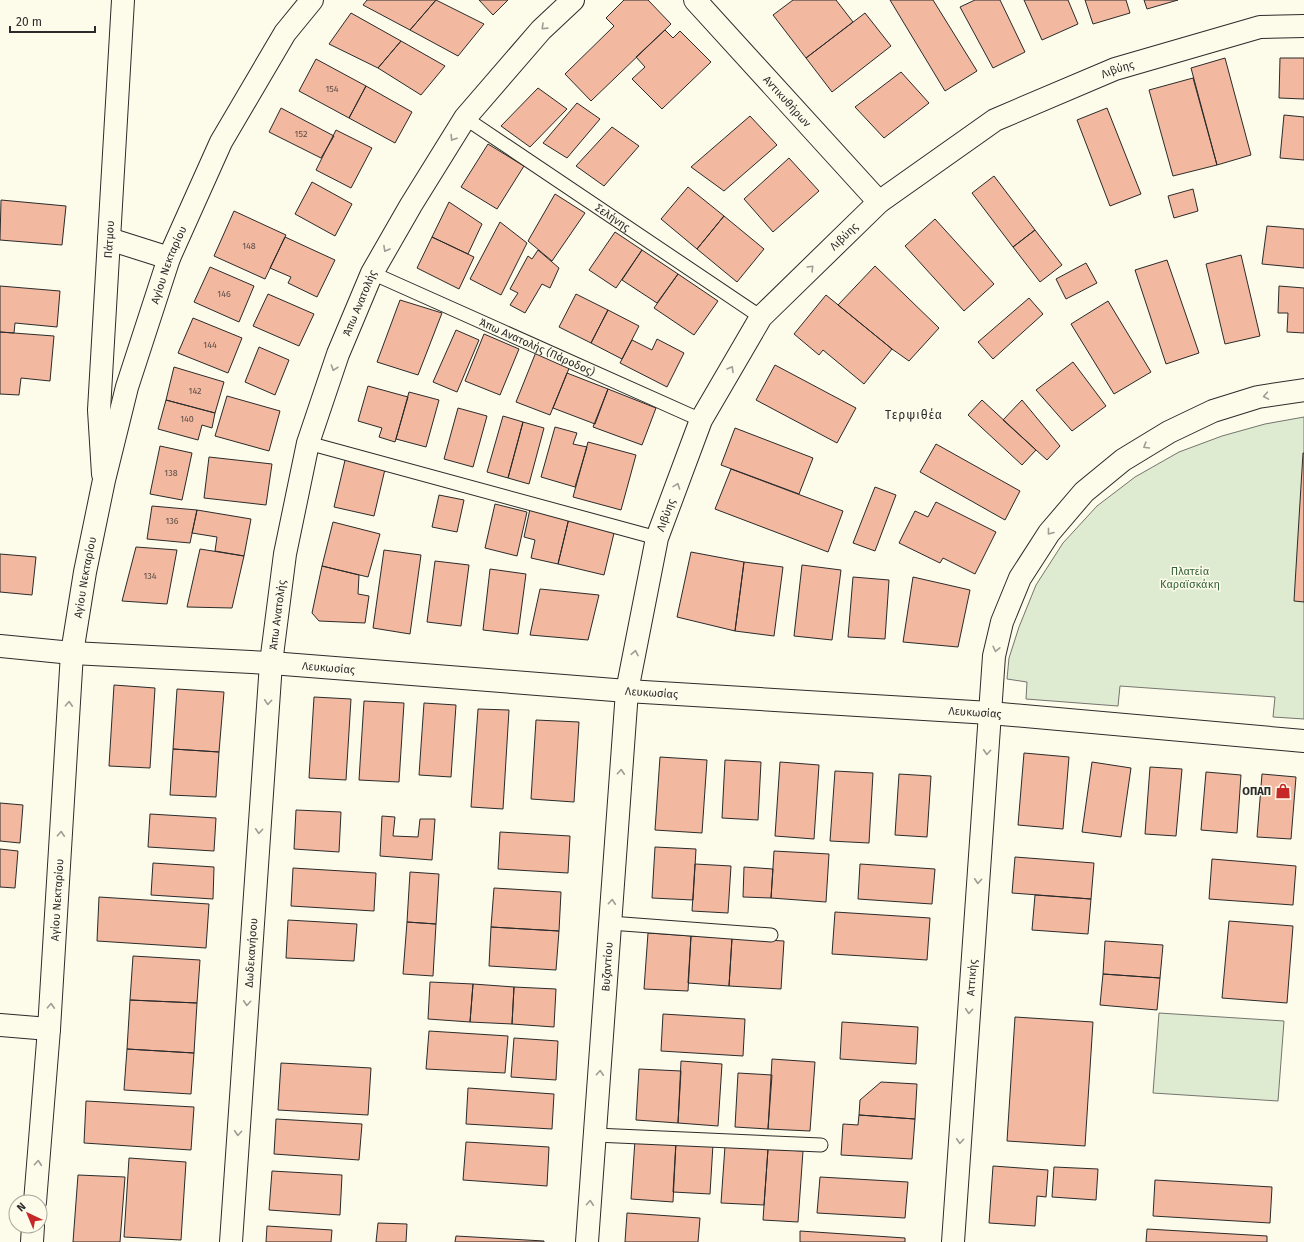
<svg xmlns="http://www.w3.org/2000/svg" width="1304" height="1242" font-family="'Fira Sans',sans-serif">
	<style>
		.green { fill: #deebd1; stroke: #74746e }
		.building { fill: #f2b8a0; stroke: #2b2b2b }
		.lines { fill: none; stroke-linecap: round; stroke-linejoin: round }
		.service-casing { stroke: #2b2b2b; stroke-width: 15 }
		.minor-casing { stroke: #2b2b2b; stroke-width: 24 }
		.tertiary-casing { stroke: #2b2b2b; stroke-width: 24 }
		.service { stroke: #fdfbea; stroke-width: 13 }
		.minor { stroke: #fdfbea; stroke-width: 22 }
		.tertiary { stroke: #fdfbea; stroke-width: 22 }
		.oneway { stroke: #9e9d94 }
		.labels { text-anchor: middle; stroke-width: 3; stroke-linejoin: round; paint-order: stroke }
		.number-label { font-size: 9px; fill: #5d4e48 }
		.street-label { font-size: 11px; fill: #2b2b2b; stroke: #fdfbea }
		.park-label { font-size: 11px; fill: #34623c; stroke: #fdfbea }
		.poi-label { font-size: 11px; font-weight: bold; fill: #2b2b2b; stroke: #fdfbea; text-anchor: end }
		.neighbourhood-label { font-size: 12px; letter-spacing: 1px; fill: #2b2b2b; stroke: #fdfbea }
	</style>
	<rect width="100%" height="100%" fill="#fdfbea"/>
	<!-- green -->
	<path class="green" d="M1304 417V719L1273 717 1275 697 1120 686 1118 706 1026 699 1027 682 1007 679 1009 658 1019 627 1036 585 1063 543 1097 506 1135 477 1179 452 1222 436 1265 424Z
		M1159 1013 1284 1021 1278 1101 1153 1093Z"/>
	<!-- building -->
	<path class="building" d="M367 0H436L410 30 363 5Z
		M436 0 484 24 458 56 410 30Z
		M479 0H508L493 15Z
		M624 0H648L671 24 591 101 565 74 614 26 606 18Z
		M793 0H836L853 22 806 58 773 15Z
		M890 0H933L977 71 945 91Z
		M975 0H1000L1025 52 993 68 960 7Z
		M1024 0H1068L1078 24 1042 40Z
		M1085 0H1126L1130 13 1093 24Z
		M1144 0H1178L1147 9Z
		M351 13 401 41 378 68 329 44Z
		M865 13 891 46 832 92 806 58Z
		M665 30 673 38 680 31 711 62 662 109 632 79 645 67 636 57Z
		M401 41 445 66 421 95 378 68Z
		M1225 58 1251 155 1217 165 1191 68Z
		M1280 58H1304V99L1279 98Z
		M316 59 366 86 349 118 299 91Z
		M901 72 929 103 884 138 855 107Z
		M1193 78 1217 165 1173 176 1149 90Z
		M366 86 412 112 395 143 349 118Z
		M538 88 567 109 530 147 501 126Z
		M577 103 600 119 567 158 543 143Z
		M281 108 334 136 321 158 269 132Z
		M1107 108 1141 194 1110 206 1077 120Z
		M1284 115 1304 117V160L1280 158Z
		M750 116 777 145 724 191 691 167Z
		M612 127 639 146 604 186 576 166Z
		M336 130 372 148 351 188 316 170Z
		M488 144 524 166 497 209 461 187Z
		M789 158 819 191 773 232 744 199Z
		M994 176 1035 230 1013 247 972 193Z
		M312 182 352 204 335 236 295 214Z
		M688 187 724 216 697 249 661 219Z
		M1193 189 1198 211 1174 218 1168 196Z
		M555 194 585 213 552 261 528 241Z
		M1 200 66 206 62 245 0 240Z
		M449 202 482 224 468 254 432 237Z
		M234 211 286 235 265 279 214 256Z
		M724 216 764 249 737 282 697 249Z
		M935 219 994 284 964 311 905 246Z
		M500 222 527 243 501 295 470 279Z
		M1267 226 1304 229V268L1262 264Z
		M1035 230 1062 265 1040 282 1013 247Z
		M615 232 642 250 616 288 589 270Z
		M285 237 335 260 317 297 288 283 291 277 270 268Z
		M432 237 474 257 459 289 417 268Z
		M538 250 559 268 550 288 542 284 525 313 510 305 518 293 510 289 528 256 532 259Z
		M642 250 678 274 657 303 622 280Z
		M1241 255 1260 336 1225 344 1206 264Z
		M1167 260 1199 353 1166 364 1135 270Z
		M1086 263 1097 283 1066 299 1056 279Z
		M875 266 939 328 909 361 892 349 838 305Z
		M210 267 254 286 239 322 194 302Z
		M678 274 718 301 694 335 654 308Z
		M0 286 60 291 57 327 15 323 14 333 0 332Z
		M1279 286 1304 288V333L1287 332 1288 313H1278Z
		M268 294 314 314 299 346 253 326Z
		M576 294 608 310 591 343 559 327Z
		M826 295 892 349 864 384 823 350 819 355 794 334Z
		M1029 298 1043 314 993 359 978 342Z
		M400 300 442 313 418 375 377 362Z
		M1108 301 1151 372 1114 394 1071 324Z
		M608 310 639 326 622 359 591 343Z
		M193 318 242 338 228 373 178 353Z
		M456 330 479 340 457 392 433 382Z
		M0 332 54 336 50 381 21 378 19 395 0 394Z
		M484 334 519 349 500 395 465 381Z
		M657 339 684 353 667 387 620 363 632 340 652 350Z
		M259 347 289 360 275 395 245 382Z
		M536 352 570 366 550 415 516 402Z
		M1073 362 1106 406 1072 431 1036 390Z
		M775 365 856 408 837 443 756 400Z
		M174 367 224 382 215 413 166 400Z
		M567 373 608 389 595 424 553 408Z
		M368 386 408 397 395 442 379 437 382 428 358 421Z
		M608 389 656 408 642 445 593 427Z
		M409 392 439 400 426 447 396 439Z
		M227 396 280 411 269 451 215 436Z
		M166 400 215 413 212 428 202 425 198 440 158 429Z
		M982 400 1036 450 1022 465 968 415Z
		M1022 400 1060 446 1047 460 1003 420Z
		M458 408 487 416 473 467 444 459Z
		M503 416 523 422 508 478 487 472Z
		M523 422 544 428 529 484 508 478Z
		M555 427 577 433 573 444 587 447 575 487 541 477Z
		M735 428 813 458 799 494 721 465Z
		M588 442 636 455 621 510 573 497Z
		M936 444 1020 491 1005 520 920 472Z
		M160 446 192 453 182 500 150 494Z
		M1303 453H1304V602L1294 601Z
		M346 456 386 465 374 516 334 507Z
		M209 457 272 464 266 505 204 498Z
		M731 469 843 511 828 552 715 509Z
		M875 487 896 495 875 551 853 543Z
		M439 495 464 500 457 532 432 527Z
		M936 502 996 532 975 574 943 558 940 563 899 543 915 511 928 517Z
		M495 504 527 512 517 556 485 548Z
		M152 506 197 510 190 543 147 539Z
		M530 509 569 518 558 564 531 558 535 540 524 537Z
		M197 510 251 519 244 556 215 551 217 537 192 533Z
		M569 518 615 529 604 575 558 564Z
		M333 522 380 534 368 577 322 566Z
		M136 547 177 550 167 604 122 601Z
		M200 549 244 556 232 608 187 607Z
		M384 550 421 555 410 634 373 628Z
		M691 552 744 562 735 631 677 617Z
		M0 554 36 557 32 595 0 592Z
		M435 561 469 565 461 626 427 622Z
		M744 562 783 567 774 636 735 631Z
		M802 565 841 570 832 640 794 636Z
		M322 566 359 575 358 594 369 596 365 623 319 621 312 613Z
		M490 569 526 574 518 634 483 630Z
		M853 577 889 580 885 639 848 637Z
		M913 577 970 590 958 647 903 642Z
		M540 589 599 595 588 640 530 635Z
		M114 685 155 688 150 768 109 766Z
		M177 689 224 692 219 752 173 749Z
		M314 697 351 699 346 780 309 778Z
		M364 701 404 703 399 782 359 780Z
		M424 703 456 705 451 777 419 775Z
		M478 709 509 710 503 809 471 807Z
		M536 720 579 722 574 802 531 799Z
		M173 749 219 752 216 797 170 795Z
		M1024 753 1069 757 1063 829 1018 825Z
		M660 757 707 760 702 833 655 830Z
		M725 760 761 762 758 820 722 818Z
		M780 762 819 765 814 839 775 836Z
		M1092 762 1131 768 1121 837 1082 832Z
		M1150 767 1182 769 1176 836 1145 834Z
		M835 771 873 773 869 843 830 841Z
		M1206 772 1241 775 1237 833 1201 830Z
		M899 774 931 776 927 837 895 835Z
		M1262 774 1296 777 1291 839 1257 837Z
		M0 803 23 805 20 843 0 841Z
		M296 810 341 812 339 852 294 849Z
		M150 814 216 818 214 851 148 847Z
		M382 816 395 817 393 836 418 837 420 819H435L432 860 380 856Z
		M500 832 570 836 568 873 498 869Z
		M655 847 696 849 693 900 652 898Z
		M0 849 18 851 15 888 0 887Z
		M774 851 829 854 826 902 771 898Z
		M1015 857 1094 863 1091 899 1012 893Z
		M1212 859 1296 866 1293 905 1209 899Z
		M153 863 214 867 213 899 151 895Z
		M695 864 731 866 728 913 692 911Z
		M860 864 935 869 932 904 858 899Z
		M744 867 773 869 771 898 743 897Z
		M293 868 376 873 374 911 291 906Z
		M410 872 439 874 436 924 407 922Z
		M494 888 561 892 559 931 491 927Z
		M1035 895 1091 899 1088 934 1032 930Z
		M99 897 209 904 206 948 97 941Z
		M835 912 930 918 927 960 832 954Z
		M288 920 357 924 354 961 286 958Z
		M1229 921 1293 926 1287 1003 1222 998Z
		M407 922 436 924 433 976 403 974Z
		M491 927 559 931 556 970 489 966Z
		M648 933 691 936 688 991 644 989Z
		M691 936 732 938 729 986 688 983Z
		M732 938 784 941 781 989 729 986Z
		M1105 941 1163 945 1160 978 1103 974Z
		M133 956 200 960 197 1003 130 1000Z
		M1103 974 1160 978 1157 1010 1100 1005Z
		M430 982 473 984 470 1022 428 1019Z
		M473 984 514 987 512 1024 470 1022Z
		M514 987 556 989 554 1027 512 1024Z
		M130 1000 197 1003 194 1053 127 1049Z
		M663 1014 745 1019 743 1056 661 1051Z
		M1015 1017 1093 1022 1085 1146 1007 1141Z
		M842 1022 918 1027 916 1064 840 1059Z
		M429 1031 508 1036 505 1073 426 1069Z
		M514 1038 558 1041 556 1080 511 1077Z
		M127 1049 194 1053 191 1094 124 1090Z
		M772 1059 815 1062 810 1131 768 1129Z
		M681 1061 722 1064 718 1126 678 1123Z
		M281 1063 371 1068 368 1115 278 1110Z
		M639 1069 681 1071 678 1123 636 1120Z
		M738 1073 772 1075 768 1129 735 1127Z
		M881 1082 917 1084 915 1119 859 1115 860 1100Z
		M468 1088 554 1094 552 1129 466 1124Z
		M86 1101 194 1107 191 1150 84 1143Z
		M859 1115 915 1119 912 1159 841 1155 843 1124 858 1125Z
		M276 1119 362 1124 359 1160 274 1154Z
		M635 1140 676 1142 673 1202 631 1199Z
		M466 1142 549 1147 547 1186 463 1180Z
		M676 1142 713 1144 710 1194 673 1192Z
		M725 1146 768 1149 764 1205 721 1203Z
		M768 1149 803 1151 798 1222 763 1220Z
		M129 1158 186 1162 181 1240 124 1237Z
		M993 1166 1048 1170 1046 1197 1037 1196 1035 1226 989 1223Z
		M1054 1167 1098 1169 1096 1200 1052 1197Z
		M272 1171 342 1175 340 1215 269 1210Z
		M78 1175 125 1177 120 1242H73Z
		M820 1177 908 1182 905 1218 817 1213Z
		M1155 1180 1272 1187 1270 1223 1153 1216Z
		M627 1213 700 1218 698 1242H625Z
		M378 1223 407 1224 406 1242H376Z
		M267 1226 332 1230 331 1242H266Z
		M1147 1229 1267 1236V1242H1146Z
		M800 1231 905 1238V1242H800Z
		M456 1236 544 1241V1242H455Z"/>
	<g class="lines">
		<defs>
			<g id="service">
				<path id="s1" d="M465 118 761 317"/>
				<path id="s2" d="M372 273 701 420"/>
				<path d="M308 443 657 538"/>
				<path d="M610 923 771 935"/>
				<path d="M595 1135 821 1145"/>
			</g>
			<g id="minor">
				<path id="s3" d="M695 0 879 202"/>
				<path d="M109 239 169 258"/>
				<path id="s4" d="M103 474 99 410 123 0"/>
				<path d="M0 646 72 653"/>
				<path d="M0 1025 49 1029"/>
				<path id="s5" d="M231 1242 271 663 285 554 308 443 338 354 372 273 411 205 465 118 541 30 573 0"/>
				<path id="s6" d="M587 1242 627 691 657 538 701 420 761 317 879 202 995 120 1115 69 1260 27 1304 26"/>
				<path id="s7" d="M953 1242 990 713 994 656 1002 622 1020 578 1049 533 1084 492 1123 460 1169 432 1213 411 1258 397 1304 390"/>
			</g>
			<g id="tertiary">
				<path id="s8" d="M72 653 271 663 627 691 990 713 1304 741"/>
				<path id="s9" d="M35 1202 49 1029 72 653 85 572 104 480 127 387 169 258 221 142 285 33 312 0"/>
				<path d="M32 1242 33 1226"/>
			</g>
		</defs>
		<!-- service casing -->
		<use href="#service" class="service-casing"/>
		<!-- minor casing -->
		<use href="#minor" class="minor-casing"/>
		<!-- tertiary casing -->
		<use href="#tertiary" class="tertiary-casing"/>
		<!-- service -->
		<use href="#service" class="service"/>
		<!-- minor -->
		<use href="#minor" class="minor"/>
		<!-- tertiary -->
		<use href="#tertiary" class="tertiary"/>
	</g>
	<!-- one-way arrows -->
	<defs><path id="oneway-chevron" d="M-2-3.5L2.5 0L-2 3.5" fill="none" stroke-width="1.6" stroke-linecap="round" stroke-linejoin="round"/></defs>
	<g class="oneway">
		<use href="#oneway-chevron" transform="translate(544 27) rotate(136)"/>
		<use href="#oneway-chevron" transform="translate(453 138) rotate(122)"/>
		<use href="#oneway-chevron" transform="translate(386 249) rotate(119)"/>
		<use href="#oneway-chevron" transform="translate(811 268) rotate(-45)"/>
		<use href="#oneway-chevron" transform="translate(334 368) rotate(109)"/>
		<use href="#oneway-chevron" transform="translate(731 369) rotate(-60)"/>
		<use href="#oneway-chevron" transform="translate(1266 396) rotate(170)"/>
		<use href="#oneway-chevron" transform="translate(1146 446) rotate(149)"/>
		<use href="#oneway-chevron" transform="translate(677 486) rotate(-70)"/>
		<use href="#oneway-chevron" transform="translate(1050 532) rotate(128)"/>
		<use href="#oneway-chevron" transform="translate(996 649) rotate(103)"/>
		<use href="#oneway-chevron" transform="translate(635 653) rotate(-79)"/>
		<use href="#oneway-chevron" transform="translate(268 702) rotate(94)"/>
		<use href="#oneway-chevron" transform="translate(69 704) rotate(-87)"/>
		<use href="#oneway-chevron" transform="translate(987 752) rotate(94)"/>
		<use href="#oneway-chevron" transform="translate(621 772) rotate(-86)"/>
		<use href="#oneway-chevron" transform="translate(259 831) rotate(94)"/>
		<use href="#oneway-chevron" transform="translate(61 834) rotate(-87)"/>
		<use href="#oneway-chevron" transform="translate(978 881) rotate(94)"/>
		<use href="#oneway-chevron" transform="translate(612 902) rotate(-86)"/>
		<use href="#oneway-chevron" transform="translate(247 1003) rotate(94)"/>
		<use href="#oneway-chevron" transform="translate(51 1006) rotate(-87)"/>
		<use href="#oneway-chevron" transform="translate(969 1011) rotate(94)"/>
		<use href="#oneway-chevron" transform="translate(600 1073) rotate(-86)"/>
		<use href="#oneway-chevron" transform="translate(238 1133) rotate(94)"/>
		<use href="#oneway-chevron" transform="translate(960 1141) rotate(94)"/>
		<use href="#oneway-chevron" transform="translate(38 1163) rotate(-85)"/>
		<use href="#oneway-chevron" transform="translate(590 1203) rotate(-86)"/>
	</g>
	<!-- icons -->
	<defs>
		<symbol id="shop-bare" viewBox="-9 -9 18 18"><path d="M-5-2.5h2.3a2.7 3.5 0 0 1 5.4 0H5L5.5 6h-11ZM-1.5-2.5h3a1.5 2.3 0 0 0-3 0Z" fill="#c62828" stroke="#fdfbea" stroke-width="2.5" paint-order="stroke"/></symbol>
	</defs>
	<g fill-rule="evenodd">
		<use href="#shop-bare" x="1272" y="780" width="22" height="22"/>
	</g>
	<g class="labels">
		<!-- number labels -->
		<g class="number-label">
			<text x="332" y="92">154</text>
			<text x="301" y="137">152</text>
			<text x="249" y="249">148</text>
			<text x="224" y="297">146</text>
			<text x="210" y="348">144</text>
			<text x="195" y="394">142</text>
			<text x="187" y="422">140</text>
			<text x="171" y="476">138</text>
			<text x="172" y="524">136</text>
			<text x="150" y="579">134</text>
		</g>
		<!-- street labels -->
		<g class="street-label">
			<text dy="4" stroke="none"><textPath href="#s6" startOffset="1393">Λιβύης</textPath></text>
			<text dy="4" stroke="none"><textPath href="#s3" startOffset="137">Αντικυθήρων</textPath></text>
			<text dy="4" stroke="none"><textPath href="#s1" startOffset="178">Σελήνης</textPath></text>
			<text dy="4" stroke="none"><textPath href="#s6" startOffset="1069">Λιβύης</textPath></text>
			<text dy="4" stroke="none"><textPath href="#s4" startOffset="235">Πάτμου</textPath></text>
			<text dy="4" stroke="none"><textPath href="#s9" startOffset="951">Αγίου Νεκταρίου</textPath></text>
			<text dy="4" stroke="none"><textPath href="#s5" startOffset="953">Άπω Ανατολής</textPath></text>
			<text dy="4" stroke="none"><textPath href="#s2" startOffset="181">Άπω Ανατολής (Πάροδος)</textPath></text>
			<text dy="4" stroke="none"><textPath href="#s6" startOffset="733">Λιβύης</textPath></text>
			<text dy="4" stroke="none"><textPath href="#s9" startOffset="627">Αγίου Νεκταρίου</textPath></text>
			<text dy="4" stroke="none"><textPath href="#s5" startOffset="629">Άπω Ανατολής</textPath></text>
			<text dy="4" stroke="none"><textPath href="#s8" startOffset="257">Λευκωσίας</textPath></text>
			<text dy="4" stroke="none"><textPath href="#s8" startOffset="581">Λευκωσίας</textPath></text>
			<text dy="4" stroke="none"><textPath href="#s8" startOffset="905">Λευκωσίας</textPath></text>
			<text dy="4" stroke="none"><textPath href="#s9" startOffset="303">Αγίου Νεκταρίου</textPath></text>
			<text dy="4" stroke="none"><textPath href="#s5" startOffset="290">Δωδεκανήσου</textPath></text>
			<text dy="4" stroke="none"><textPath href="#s6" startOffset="276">Βυζαντίου</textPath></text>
			<text dy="4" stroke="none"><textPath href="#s7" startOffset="265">Αττικής</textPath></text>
		</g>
		<!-- park labels -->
		<g class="park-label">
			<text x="1190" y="575">Πλατεία<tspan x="1190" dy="13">Καραϊσκάκη</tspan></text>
		</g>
		<!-- poi labels -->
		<g class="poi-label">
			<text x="1271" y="795">ΟΠΑΠ</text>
		</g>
		<!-- neighbourhood labels -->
		<g class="neighbourhood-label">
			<text x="914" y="419">Τερψιθέα</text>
		</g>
	</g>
	<!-- north arrow -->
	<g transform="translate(28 1214) rotate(316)"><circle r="19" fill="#fdfbea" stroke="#a9a89e"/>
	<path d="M0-3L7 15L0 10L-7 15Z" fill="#c62828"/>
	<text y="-6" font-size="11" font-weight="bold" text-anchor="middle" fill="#2b2b2b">N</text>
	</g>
	<!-- scale -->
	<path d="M10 26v6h85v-6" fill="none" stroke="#2b2b2b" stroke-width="2"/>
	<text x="16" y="26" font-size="12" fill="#2b2b2b" stroke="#fdfbea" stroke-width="3" paint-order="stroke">20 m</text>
</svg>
